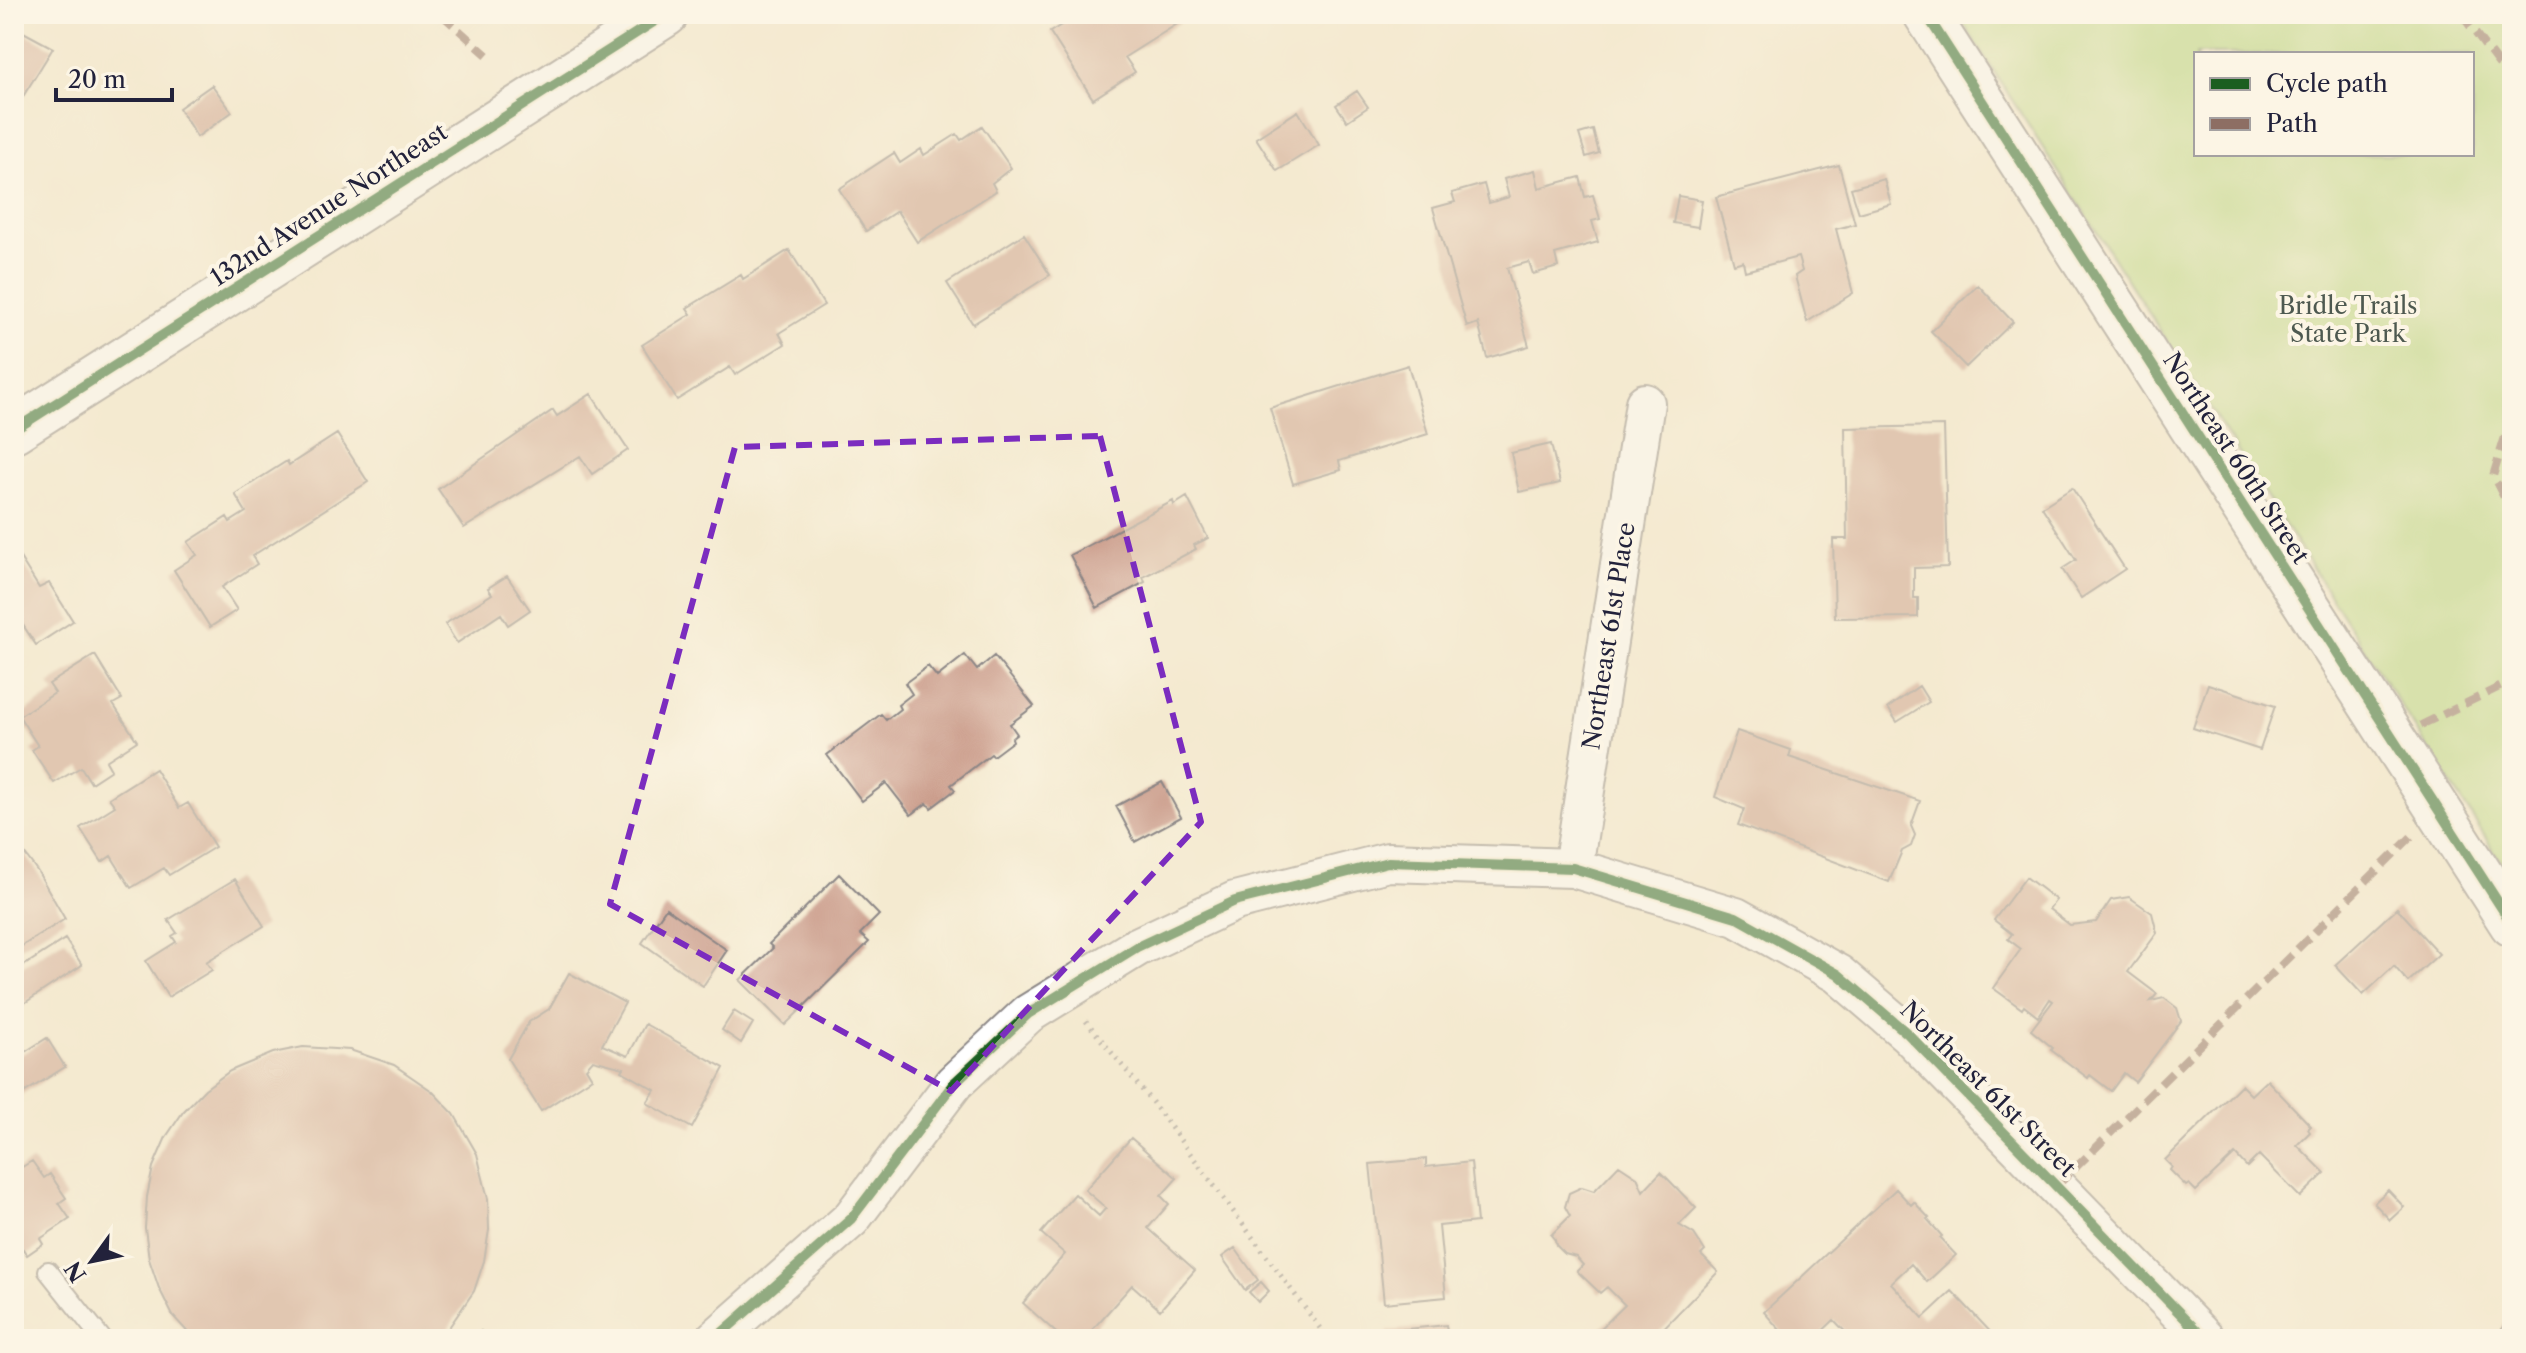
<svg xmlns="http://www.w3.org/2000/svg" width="2526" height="1353" font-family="'Libre Caslon Text',serif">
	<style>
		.green { fill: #b6d880; stroke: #6c7d5e; stroke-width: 2; fill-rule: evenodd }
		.building { fill: #cb9d8c }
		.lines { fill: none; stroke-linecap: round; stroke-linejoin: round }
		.service-casing { stroke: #8b8686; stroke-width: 22 }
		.minor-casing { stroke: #8b8686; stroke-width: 42 }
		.tertiary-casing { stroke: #8b8686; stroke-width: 48 }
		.path { stroke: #8b8686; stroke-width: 5; stroke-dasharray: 2 6; stroke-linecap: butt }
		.service { stroke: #fff; stroke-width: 18 }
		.minor { stroke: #fff; stroke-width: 38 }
		.tertiary { stroke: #fff; stroke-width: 44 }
		.quiet { stroke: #8d6e63; stroke-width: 8; stroke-dasharray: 16 8; stroke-linecap: butt }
		.cycleway-casing { stroke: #fcf5e5; stroke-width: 15 }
		.cycleway { stroke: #1b5e20; stroke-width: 10 }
		.marked { fill: none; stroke: #7b2cbf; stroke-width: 6; stroke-dasharray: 16 10; stroke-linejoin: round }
		.labels { text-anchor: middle; stroke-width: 8; stroke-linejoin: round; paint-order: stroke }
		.street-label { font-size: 24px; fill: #22223b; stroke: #fcf5e5 }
		.park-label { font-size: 24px; fill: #4e5950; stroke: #fcf5e5 }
	</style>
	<rect width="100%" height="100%" fill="#fcf5e5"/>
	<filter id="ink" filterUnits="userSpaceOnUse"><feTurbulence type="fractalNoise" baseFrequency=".0125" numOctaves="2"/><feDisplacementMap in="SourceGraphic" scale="16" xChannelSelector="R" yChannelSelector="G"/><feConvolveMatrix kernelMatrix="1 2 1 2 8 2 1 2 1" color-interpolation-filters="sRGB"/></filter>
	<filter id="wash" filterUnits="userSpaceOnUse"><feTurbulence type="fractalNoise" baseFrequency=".006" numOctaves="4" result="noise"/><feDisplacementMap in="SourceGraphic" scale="32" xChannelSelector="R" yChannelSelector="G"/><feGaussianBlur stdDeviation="1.8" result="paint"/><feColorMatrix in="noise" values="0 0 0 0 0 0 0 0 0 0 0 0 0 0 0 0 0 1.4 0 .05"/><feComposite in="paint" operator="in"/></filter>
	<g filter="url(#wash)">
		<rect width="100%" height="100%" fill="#f4ead0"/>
		<!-- green -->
		<path class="green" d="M1957 14H2512V879ZM2196 54H2472V154H2196Z"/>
		<g id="blocks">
			<!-- building -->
			<path class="building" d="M1079 14H1193L1125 57 1135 72 1093 99 1050 32Z
				M14 27 53 48 14 111Z
				M212 85 232 112 197 137 179 108Z
				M1357 91 1368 107 1347 121 1336 105Z
				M1298 111 1319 145 1277 171 1256 138Z
				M982 126 1011 168 992 183 996 191 917 242 897 211 866 231 839 189 894 153 900 163 921 149 924 155 957 134 961 140Z
				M1593 130 1599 153 1586 157 1579 134Z
				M1839 165 1855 224 1836 229 1853 293 1807 322 1795 276 1802 271 1798 257 1745 271 1743 261 1734 264 1716 197Z
				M1535 170 1539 188 1580 177 1585 197 1593 195 1600 219 1592 221 1598 242 1555 254 1558 267 1533 274 1529 262 1507 268 1529 346 1487 358 1478 323 1467 327 1433 208 1455 202 1452 193 1484 184 1489 203 1509 197 1504 179Z
				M1884 179 1891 204 1859 213 1851 188Z
				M1678 196 1702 200 1698 227 1673 223Z
				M1024 234 1050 275 973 324 947 283Z
				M789 250 824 305 779 333 785 344 735 375 730 367 677 400 642 345 691 314 687 308 741 275 743 279Z
				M1978 285 2013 322 1966 367 1931 331Z
				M1408 365 1428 434 1339 461 1341 470 1293 484 1270 408Z
				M591 394 628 450 592 474 580 456 464 528 438 489 553 410 557 416Z
				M1944 426 1948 567 1914 568V598H1918V617L1835 618 1833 539H1847L1845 428Z
				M337 434 368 482 252 556 257 564 222 587 237 610 210 627 174 570 197 555 188 542 227 517 230 522 246 512 235 494 287 461 289 465Z
				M1551 444 1560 483 1519 492 1511 453Z
				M2072 488 2125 569 2081 598 2062 569 2076 560 2042 507Z
				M1187 497 1208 538 1194 545 1196 549 1143 577 1145 582 1097 608 1070 555 1173 501 1174 505Z
				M14 548 39 588 49 583 73 621 36 645 17 616 14 618Z
				M507 576 530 610 508 625 501 614 457 643 445 624 492 594 488 588Z
				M95 655 122 699 113 704 137 741 106 761 111 770 91 783 81 767 54 783 32 750 38 746 19 716 55 693 49 684Z
				M965 655 977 670 994 656 1034 706 1010 724 1017 734 1012 738 1013 741 993 756 991 754 951 785 955 790 931 808 927 803 911 815 886 783 862 801 827 755 881 714 886 720 900 709 898 705 912 694 905 683 928 666 937 677Z
				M2208 684 2275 706 2260 750 2193 728Z
				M1919 686 1929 702 1897 722 1888 708Z
				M1737 731 1791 750 1789 757 1920 801 1911 826 1915 835 1911 846 1902 851 1889 882 1738 825 1744 809 1715 797Z
				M155 769 179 808 188 803 215 847 169 875 164 868 131 888 111 856 102 862 80 828 115 806 109 798Z
				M1162 782 1181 817 1135 842 1116 806Z
				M19 846 38 872 65 919 14 951V849Z
				M839 874 879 915 860 934 869 942 785 1025 740 980 773 948 769 944Z
				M2026 877 2056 900 2049 909 2070 925 2096 922 2111 900 2129 897 2152 913 2157 933 2128 972 2157 994 2151 1001 2164 998 2177 1008 2181 1021 2135 1082 2124 1073 2111 1091 2090 1075 2088 1078 2051 1050 2053 1048 2031 1030 2053 1001 2050 999 2038 1017 2024 1006 2022 1009 1993 988 2021 949 2008 939 2012 934 1994 920Z
				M235 879 264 926 206 962 212 970 168 997 146 961 176 942 172 936 177 933 168 920Z
				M666 908 727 950 703 986 642 943Z
				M2397 908 2439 954 2408 982 2394 966 2363 995 2335 965Z
				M65 939 82 965 14 1010V972Z
				M569 973 625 1003 602 1045 628 1056 645 1024 724 1068 692 1128 647 1103 655 1090 622 1071 624 1068 593 1060 586 1068 592 1078 541 1111 508 1059 529 1022 549 1009Z
				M734 1011 753 1023 741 1043 722 1030Z
				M47 1038 65 1067 14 1099V1059Z
				M303 1047 350 1050 394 1065 432 1091 454 1114 477 1154 488 1199 489 1230 484 1261 474 1291 441 1339H194L173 1316 159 1288 149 1259 145 1228 147 1197 153 1167 166 1137 183 1112 205 1089 230 1071 273 1053Z
				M2267 1080 2311 1126 2308 1129 2310 1132 2297 1145 2325 1173 2300 1197 2259 1155 2247 1167 2235 1154 2196 1191 2189 1184 2186 1186 2170 1170 2172 1167 2165 1160 2241 1085 2251 1095Z
				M1131 1138 1177 1178 1161 1196 1169 1204 1148 1228 1195 1270 1160 1310 1132 1285 1084 1339H1063L1023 1303 1065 1254 1041 1233 1075 1194 1099 1216 1106 1208 1085 1190Z
				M1426 1159V1167L1471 1162 1477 1222 1439 1226 1446 1297 1384 1303 1370 1164Z
				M32 1161 44 1178 50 1174 66 1198 59 1203 70 1219 40 1239 43 1244 27 1255 23 1249 14 1255V1172Z
				M1619 1165 1637 1177 1643 1191 1661 1172 1696 1208 1679 1225 1694 1234 1705 1251 1701 1255 1718 1272 1653 1339H1590L1625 1305 1607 1287 1600 1293 1577 1271 1583 1265 1576 1257 1565 1254 1556 1245 1555 1240 1551 1235 1570 1216 1565 1207 1569 1193 1582 1187 1594 1191Z
				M1896 1189 1911 1205 1914 1202 1929 1218 1927 1219 1942 1236 1940 1238 1956 1255 1927 1282 1911 1264 1891 1283 1923 1318 1952 1291 1997 1339H1852L1834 1320 1814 1339H1788L1764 1312Z
				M2388 1190 2404 1207 2390 1220 2374 1203Z
				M1235 1248 1258 1280 1245 1290 1222 1257Z
				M1261 1282 1269 1291 1258 1302 1249 1292Z
				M2512 1307V1339H2497Z
				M1446 1325 1448 1339H1389L1388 1331Z
				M481 1331 491 1339H475Z"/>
		</g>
	</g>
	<g filter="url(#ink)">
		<use href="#blocks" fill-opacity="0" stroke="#8b8686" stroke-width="2"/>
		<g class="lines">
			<defs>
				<path id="service" d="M48 1271 102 1339"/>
				<path id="minor" d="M1573 868 1645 403
					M715 1339 851 1219 954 1083 1028 1014 1137 947 1235 901 1388 862 1573 868 1736 917 1838 974 1908 1034 2205 1339"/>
				<path id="tertiary" d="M1926 14 2512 924
					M14 430 666 14"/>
			</defs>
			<!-- service casing -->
			<use href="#service" class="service-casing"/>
			<!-- minor casing -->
			<use href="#minor" class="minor-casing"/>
			<!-- tertiary casing -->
			<use href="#tertiary" class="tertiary-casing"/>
			<!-- path -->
			<path class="path" d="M1086 1021 1152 1102 1328 1339"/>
			<!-- service -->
			<use href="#service" class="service"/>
			<!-- minor -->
			<use href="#minor" class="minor"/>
			<!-- tertiary -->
			<use href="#tertiary" class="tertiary"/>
			<!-- quiet -->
			<path class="quiet" d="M441 14 487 55
				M2461 14 2512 82
				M2512 414 2493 476 2512 513
				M2421 725 2512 681
				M2058 1185 2413 835"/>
			<defs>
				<path id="cycleway" d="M1926 14 2512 924
					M14 430 666 14
					M715 1339 851 1219 954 1083 1028 1014 1137 947 1235 901 1388 862 1573 868 1736 917 1838 974 1908 1034 2205 1339"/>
			</defs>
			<!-- cycleway casing -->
			<use href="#cycleway" class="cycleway-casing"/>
			<!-- cycleway -->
			<use href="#cycleway" class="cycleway"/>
		</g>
	</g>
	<!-- marked area -->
	<path d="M0 0H2526V1353H0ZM1100 436 1201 822 951 1091 610 904 735 447Z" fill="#f4ead0" fill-opacity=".55" fill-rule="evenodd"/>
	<path class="marked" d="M1100 436 1201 822 951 1091 610 904 735 447Z"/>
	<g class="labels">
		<!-- street labels -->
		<g class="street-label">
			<text transform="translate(329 205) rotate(-33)" y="8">132nd Avenue Northeast</text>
			<text transform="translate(2236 458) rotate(57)" y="8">Northeast 60th Street</text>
			<text transform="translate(1609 636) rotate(-81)" y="8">Northeast 61st Place</text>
			<text transform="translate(1988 1089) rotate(45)" y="8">Northeast 61st Street</text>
		</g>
		<!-- park labels -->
		<g class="park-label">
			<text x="2348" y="314">Bridle Trails<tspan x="2348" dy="28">State Park</tspan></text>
		</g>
	</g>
	<!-- margin -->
	<rect width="2526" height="1353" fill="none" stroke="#fcf5e5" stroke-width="48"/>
	<!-- legend -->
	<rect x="2194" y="52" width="280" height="104" fill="#fcf5e5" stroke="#a5a1a1" stroke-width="2"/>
	<rect x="2210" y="78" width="40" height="12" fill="#1b5e20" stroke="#a5a1a1" stroke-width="2"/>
	<text x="2266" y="92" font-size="24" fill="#22223b">Cycle path</text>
	<rect x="2210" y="118" width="40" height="12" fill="#8d6e63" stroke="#a5a1a1" stroke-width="2"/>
	<text x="2266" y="132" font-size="24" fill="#22223b">Path</text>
	<!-- north arrow -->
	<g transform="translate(92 1261) rotate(237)" stroke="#fcf5e5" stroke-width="6" paint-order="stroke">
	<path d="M0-6L14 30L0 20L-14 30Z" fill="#22223b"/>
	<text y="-12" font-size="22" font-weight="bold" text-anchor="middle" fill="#22223b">N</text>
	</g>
	<!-- scale -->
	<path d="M56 88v12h116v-12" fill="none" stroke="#22223b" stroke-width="4"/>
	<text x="68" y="88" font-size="24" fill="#22223b" stroke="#fcf5e5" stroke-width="6" paint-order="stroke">20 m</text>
</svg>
